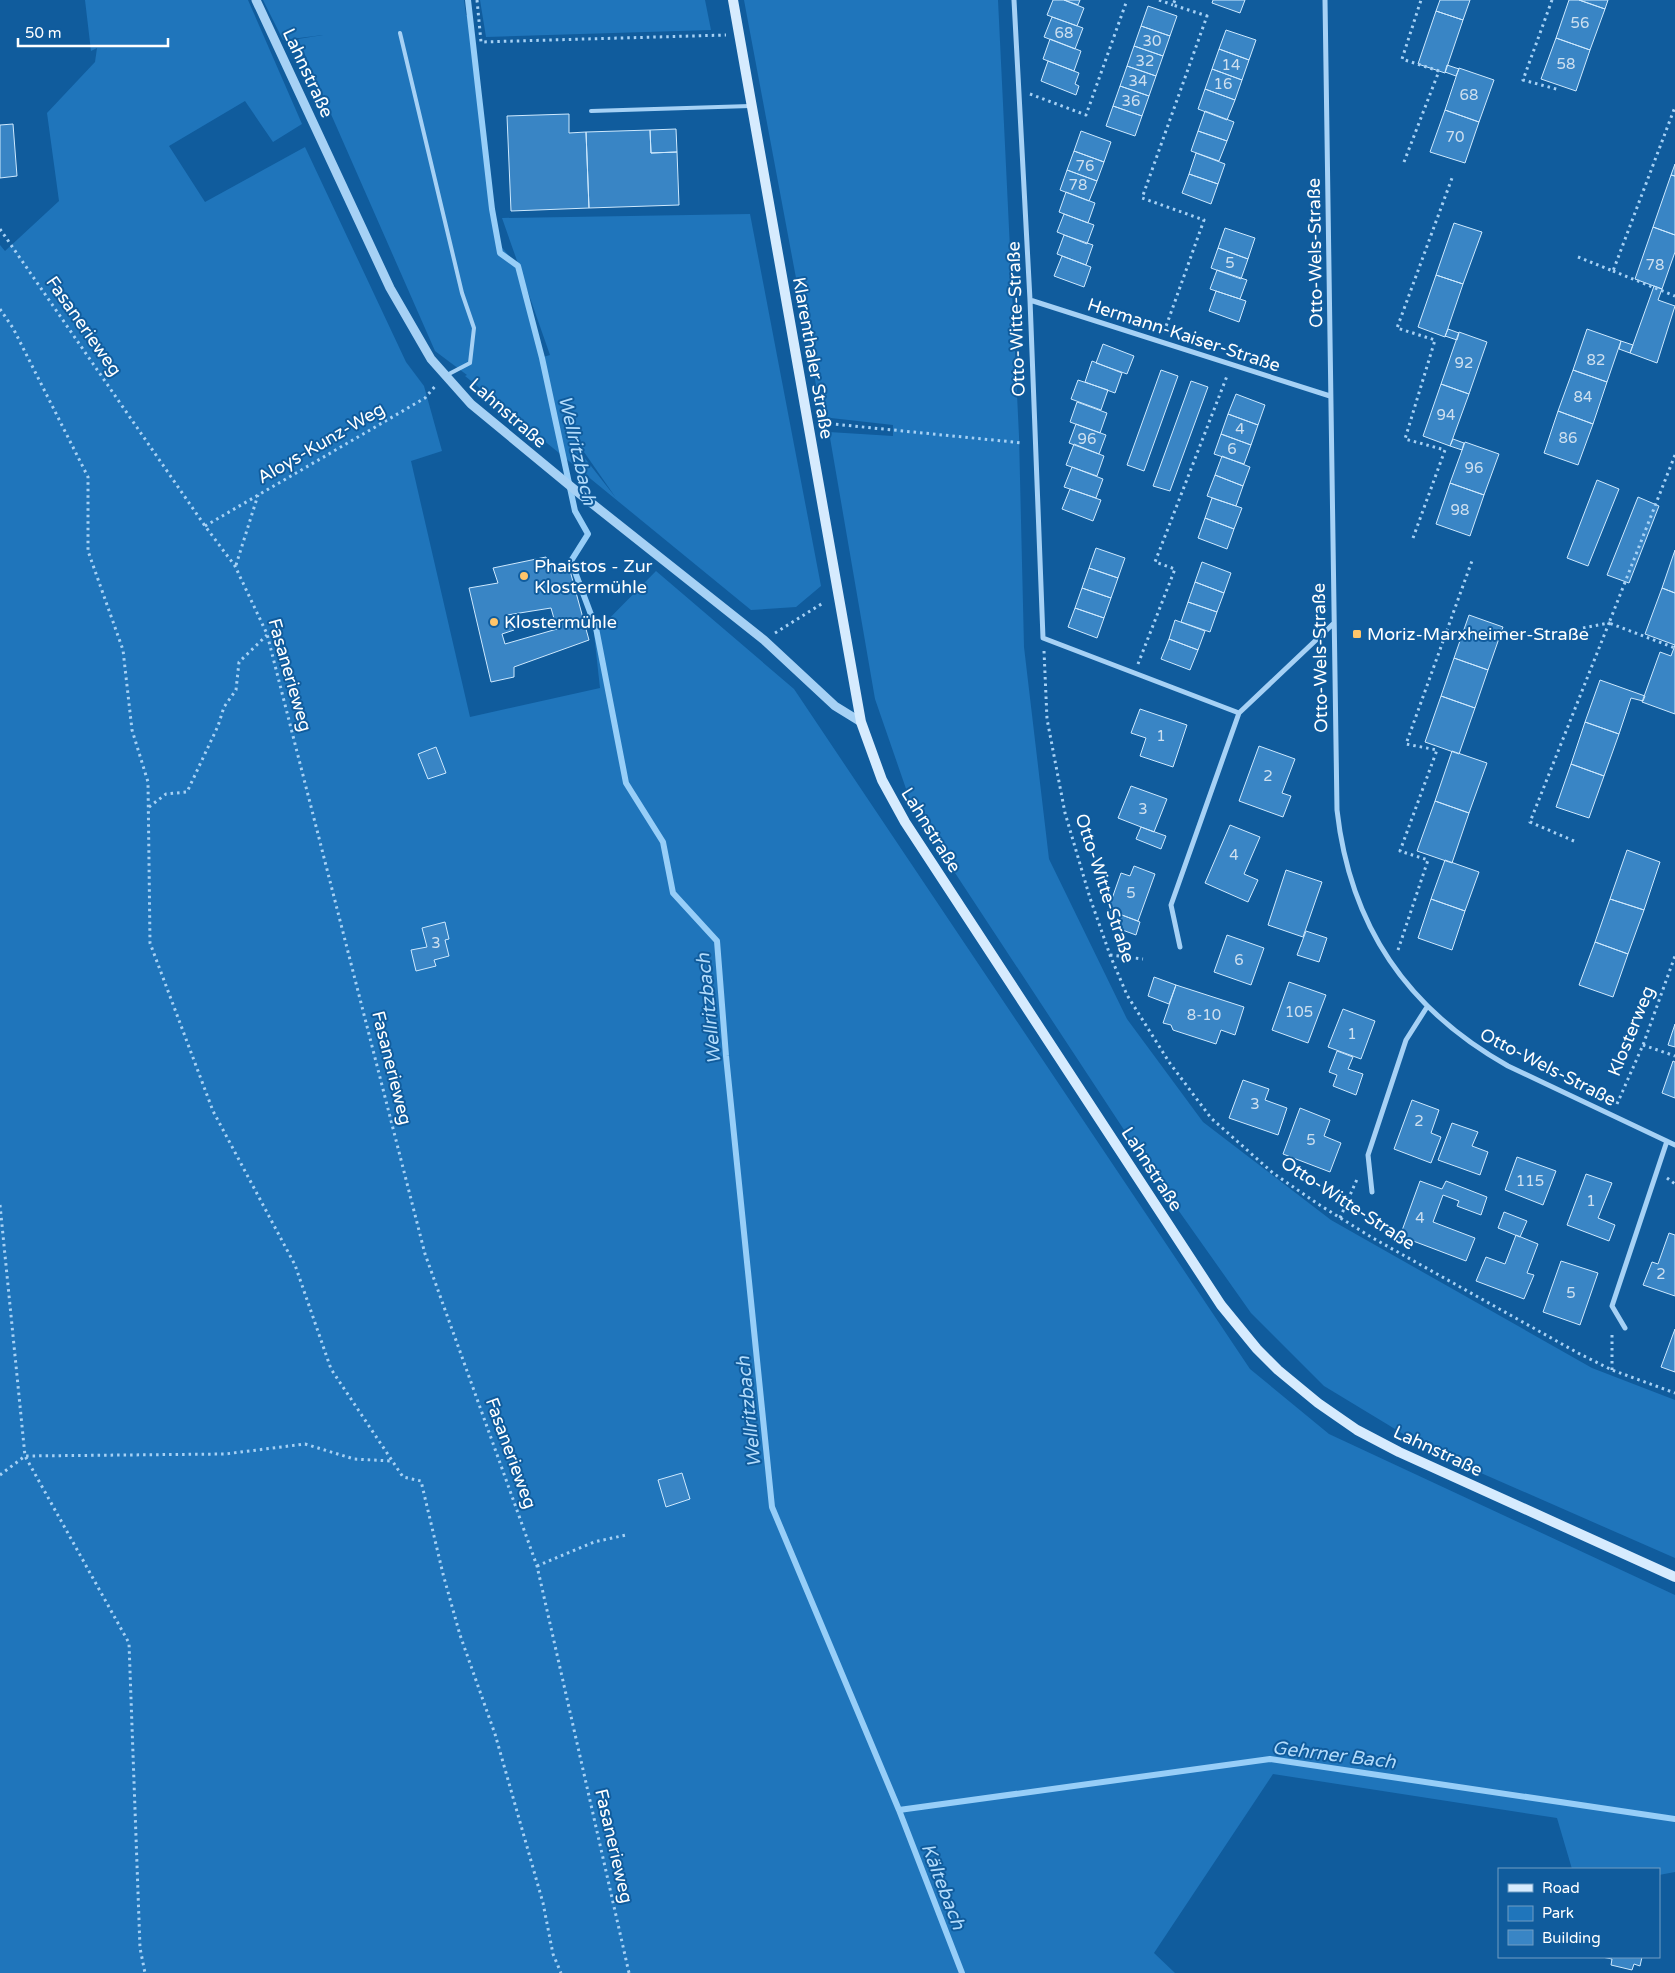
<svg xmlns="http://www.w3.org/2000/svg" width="1675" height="1973" font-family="'Varela Round',sans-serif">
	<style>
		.green { fill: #1f75bb; fill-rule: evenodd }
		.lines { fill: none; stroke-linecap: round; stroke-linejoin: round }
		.stream { stroke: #97cef8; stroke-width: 6 }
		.building { fill: #3985c5; stroke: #cee9fe; fill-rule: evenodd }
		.path { stroke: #a6d1f5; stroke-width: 3; stroke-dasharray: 2.5 4; stroke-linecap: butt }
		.service { stroke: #a6d1f5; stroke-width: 4 }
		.minor { stroke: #a6d1f5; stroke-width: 5 }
		.tertiary { stroke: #a6d1f5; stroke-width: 9 }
		.secondary { stroke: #d6ebfe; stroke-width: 10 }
		.poi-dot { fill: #ffc56a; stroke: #105c9d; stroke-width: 2 }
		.labels { text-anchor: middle; stroke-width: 4; stroke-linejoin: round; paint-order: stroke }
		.number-label { font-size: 15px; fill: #cee0f0 }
		.street-label { font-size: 18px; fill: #fff; stroke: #105c9d }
		.poi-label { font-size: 18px; fill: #fff; stroke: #105c9d; text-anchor: start }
		.water-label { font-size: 19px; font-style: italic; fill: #b2dbfb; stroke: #105c9d }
	</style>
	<rect width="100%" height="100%" fill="#105c9d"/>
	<!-- green -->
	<path class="green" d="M85 0H248L302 124 273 142 245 101 169 146 205 202 305 147 406 362 424 386 442 451 411 461 470 717 600 688 594 634 656 571 794 689 1250 1369 1329 1434 1675 1595V1872L1659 1875V1869H1572L1557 1818 1273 1774 1154 1953 1175 1973H0V245L5 251 59 201 47 113 95 62 97 48 91 51Z
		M263 0H464L466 15H469L498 243 518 266 540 358 550 355 502 218 750 214 821 586 796 607 751 610 465 376 467 375 435 351 298 39 323 35 283 40ZM572 419 584 452 616 498 584 457Z
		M480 0H705L711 30 486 37Z
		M744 0H998L1019 436 1024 647 1049 859 1127 1019 1203 1122 1331 1220 1592 1368 1675 1400V1558L1433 1452 1324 1386 1251 1313 1157 1180 913 809 875 699 829 432 893 436V425L822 417Z"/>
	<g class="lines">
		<!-- stream -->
		<path class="stream" d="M468 0 492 209 500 253 518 266 542 358 575 511 588 534 571 561 596 628 626 783 663 842 673 893 717 941 726 1056 772 1507 899 1810 962 1973
			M899 1810 1270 1759 1675 1819"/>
	</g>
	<!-- building -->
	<path class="building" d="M1053 0H1064L1084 8 1077 26 1047 15Z
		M1064 0H1080L1078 5Z
		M1213 0H1245L1240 13 1212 3Z
		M1440 0H1470L1463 20 1436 11Z
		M1569 0H1579L1605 9 1590 50 1556 38Z
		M1579 0H1608L1605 9Z
		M1148 6 1177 16 1170 36 1141 26Z
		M1436 11 1463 20 1445 73 1418 64Z
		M1052 17 1083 28 1075 49 1044 37Z
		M1141 26 1170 36 1163 56 1134 46Z
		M1226 30 1256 40 1249 60 1219 49Z
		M1556 38 1590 50 1576 91 1541 79Z
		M1050 39 1081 51 1074 71 1043 59Z
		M1134 46 1163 56 1156 76 1127 66Z
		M1219 49 1249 60 1242 80 1212 69Z
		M1048 61 1079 73 1075 84 1079 86 1076 95 1041 81Z
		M1447 65 1459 69 1456 76 1445 72Z
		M1127 66 1156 76 1149 96 1120 86Z
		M1459 68 1494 80 1479 122 1445 110Z
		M1212 69 1242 80 1235 100 1205 89Z
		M1120 86 1149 96 1142 116 1113 106Z
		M1205 89 1235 100 1227 120 1198 109Z
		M1113 106 1142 116 1135 136 1106 126Z
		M1445 110 1479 122 1465 163 1430 152Z
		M1205 111 1234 122 1227 141 1198 131Z
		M569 114V133L586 132 589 208 511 211 507 116Z
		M13 124 17 176 0 178V125Z
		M676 129 677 152 651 153 650 130Z
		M650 130 651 153 677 152 679 205 589 208 586 132Z
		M1081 131 1111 142 1104 162 1074 151Z
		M1198 131 1227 141 1219 161 1191 151Z
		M1074 151 1104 162 1097 181 1067 170Z
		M1196 153 1225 164 1218 184 1189 174Z
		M1675 164V176L1671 175Z
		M1067 170 1097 181 1089 201 1060 190Z
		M1189 174 1218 184 1211 204 1182 193Z
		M1671 175 1675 176V235L1653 227Z
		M1066 192 1095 203 1088 223 1059 212Z
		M1064 214 1094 225 1087 244 1057 232Z
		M1454 223 1482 232 1463 284 1436 275Z
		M1653 227 1675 235V252L1662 289 1635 279Z
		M1225 228 1255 238 1248 259 1218 248Z
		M1064 235 1093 245 1086 265 1057 254Z
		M1218 248 1248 259 1241 279 1211 268Z
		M1062 256 1091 267 1084 287 1054 276Z
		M1217 270 1247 280 1240 299 1210 289Z
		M1436 275 1463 284 1445 337 1418 327Z
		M1654 286 1662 289 1658 300 1675 306 1657 363 1630 353Z
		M1216 291 1246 301 1239 322 1209 311Z
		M1448 329 1459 333 1457 340 1445 336Z
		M1587 329 1621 341 1607 382 1573 370Z
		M1459 332 1487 342 1469 394 1441 384Z
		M1621 341 1633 345 1630 353 1619 349Z
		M1103 344 1134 356 1127 374 1096 363Z
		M1092 361 1122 373 1115 393 1085 382Z
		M1161 370 1178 376 1144 471 1127 465Z
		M1573 370 1607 382 1593 424 1558 411Z
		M1078 380 1108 390 1101 410 1071 399Z
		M1191 381 1208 387 1170 491 1153 486Z
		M1441 384 1469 394 1450 446 1423 436Z
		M1236 394 1265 405 1258 425 1228 414Z
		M1077 402 1107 413 1100 433 1070 422Z
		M1558 411 1593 424 1578 465 1544 453Z
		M1228 414 1258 425 1251 445 1221 434Z
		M1076 424 1106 435 1099 454 1069 443Z
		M1221 434 1251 445 1244 464 1214 454Z
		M1453 439 1464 443 1462 450 1450 446Z
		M1465 442 1499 454 1484 495 1450 483Z
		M1074 444 1104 456 1097 476 1066 465Z
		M1222 456 1250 467 1243 486 1215 475Z
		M1072 467 1103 479 1096 498 1064 487Z
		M1215 475 1243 486 1236 506 1207 496Z
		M1597 480 1619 489 1588 566 1567 558Z
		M1450 483 1484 495 1470 536 1436 524Z
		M1070 489 1101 500 1093 521 1062 509Z
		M1638 497 1659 506 1629 583 1607 575Z
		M1212 498 1242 508 1234 529 1205 518Z
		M1205 518 1234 529 1227 549 1198 538Z
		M1096 548 1125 558 1118 578 1089 568Z
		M1675 550V593L1662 588Z
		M546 557 554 570 569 567 589 640 514 667V677L491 682 469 588 498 583 493 568ZM551 608 557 629 505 644 502 634 514 630 507 615Z
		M1202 562 1231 573 1224 593 1195 582Z
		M1089 568 1118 578 1111 598 1082 588Z
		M1195 582 1224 593 1217 612 1188 602Z
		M1082 588 1111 598 1104 618 1075 608Z
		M1662 588 1675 593V645L1645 634Z
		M1188 602 1217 612 1210 632 1181 622Z
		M1075 608 1104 618 1097 638 1068 627Z
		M1469 615 1503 627 1488 670 1454 658Z
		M1175 620 1205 631 1198 650 1169 639Z
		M1169 639 1198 650 1190 670 1161 659Z
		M1675 645V714L1642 702 1660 652 1671 656Z
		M1454 658 1488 670 1475 708 1441 696Z
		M1600 680 1645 696 1643 701 1631 698 1619 734 1585 722Z
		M1441 696 1475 708 1459 754 1425 742Z
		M1140 709 1187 725 1173 767 1140 756 1146 738 1131 733Z
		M1585 722 1619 734 1604 776 1571 764Z
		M1259 746 1295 759 1282 793 1291 796 1283 817 1239 801Z
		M436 747 446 773 428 779 418 754Z
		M1452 751 1487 763 1469 813 1435 801Z
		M1571 764 1604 776 1589 818 1556 807Z
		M1131 786 1167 799 1154 832 1118 818Z
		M1435 801 1469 813 1452 863 1417 851Z
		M1230 825 1260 837 1244 874 1258 880 1248 902 1205 883Z
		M1141 827 1166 836 1161 849 1136 839Z
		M1627 850 1660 862 1644 910 1610 899Z
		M1445 860 1479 872 1465 911 1431 899Z
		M1134 866 1155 874 1138 921 1108 910 1121 873 1130 876Z
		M1286 870 1322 882 1303 937 1268 925Z
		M1431 899 1465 911 1452 950 1418 938Z
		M1610 899 1644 910 1628 954 1595 942Z
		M1122 915 1140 922 1136 935 1117 928Z
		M445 922 449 939 445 940 449 956 434 960 436 966 416 971 411 950 427 947 422 928Z
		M1306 931 1327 938 1319 962 1297 955Z
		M1227 935 1264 948 1251 985 1214 972Z
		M1595 942 1628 954 1613 997 1579 985Z
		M1154 977 1176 985 1169 1004 1148 996Z
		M1289 982 1326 995 1308 1043 1272 1030Z
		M1176 985 1244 1007 1235 1035 1221 1030 1216 1044 1173 1030 1171 1025 1163 1023Z
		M1343 1009 1375 1021 1361 1059 1328 1047Z
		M1675 1024V1047L1668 1045Z
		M1337 1051 1353 1057 1348 1069 1363 1074 1356 1095 1333 1086 1337 1075 1329 1072Z
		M1673 1061 1675 1062V1098L1662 1093Z
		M1243 1080 1269 1089 1265 1100 1287 1108 1278 1135 1229 1118Z
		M1412 1100 1439 1110 1431 1133 1441 1137 1431 1163 1394 1149Z
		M1300 1108 1330 1120 1324 1136 1341 1143 1330 1172 1283 1154Z
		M1452 1123 1478 1132 1472 1146 1488 1152 1480 1175 1438 1160Z
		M1517 1157 1556 1171 1543 1205 1505 1190Z
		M1586 1174 1612 1183 1598 1218 1615 1225 1609 1241 1567 1225Z
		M1420 1181 1442 1189 1446 1181 1487 1197 1481 1215 1457 1206 1459 1201 1443 1195 1433 1222 1475 1238 1466 1261 1400 1236Z
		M1504 1212 1527 1221 1520 1237 1498 1228Z
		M1669 1233 1675 1235V1296L1643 1285 1652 1262 1658 1264Z
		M1516 1235 1538 1244 1527 1273 1534 1275 1524 1299 1476 1281 1486 1257 1505 1264Z
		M1561 1261 1598 1273 1580 1325 1543 1312Z
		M1675 1329V1372L1661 1367Z
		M682 1473 690 1499 666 1507 658 1480Z
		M1602 1957H1642L1640 1966 1634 1964 1632 1970 1611 1965 1612 1959Z"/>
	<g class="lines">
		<!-- path -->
		<path class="path" d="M477 0 481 42 726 35
			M1159 0 1173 5
			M1552 0 1523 80 1560 90
			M1030 94 1086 115 1127 0
			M1404 162 1439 71 1402 59 1421 0
			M0 229 205 526 235 566 267 634 425 1254 537 1566 629 1973
			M1578 257 1613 271 1675 107
			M1613 271 1675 296
			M0 309 13 328 88 477V551L123 650 132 730 148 782 150 943 213 1111 295 1265 331 1369 403 1477 421 1481 443 1574 460 1635 495 1734 543 1903 553 1954 561 1973
			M1164 332 1204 220 1142 198 1207 16 1173 5 1175 0
			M823 423 1023 443
			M1675 455 1609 623 1675 648
			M205 526 425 398 437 384
			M1413 538 1445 450 1405 439 1435 340 1397 328 1452 178
			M236 565 258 495
			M775 633 823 603
			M1044 651 1047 719 1065 813 1090 898 1110 955 1127 995 1169 1062 1211 1118 1273 1173 1318 1204 1371 1237 1578 1353 1612 1370 1675 1393
			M1138 664 1175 569 1155 562 1227 376
			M149 807 166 794 187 792 218 726 224 707 236 690 239 662 267 635
			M1574 841 1530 822 1609 623 1583 628
			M1398 950 1428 860 1400 851 1437 750 1406 744 1473 558
			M1110 955 1143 959
			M1643 1045 1675 1056
			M1617 1104 1643 1045 1675 956
			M1667 1178 1675 1184
			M0 1205 25 1456 129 1643 140 1948 145 1973
			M1340 1218 1358 1177
			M1612 1370V1332
			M0 1475 25 1456 225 1454 305 1444 354 1459 391 1461
			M537 1566 594 1542 626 1535"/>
		<!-- service -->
		<path class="service" d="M400 33 462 293 474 328 470 363 445 376
			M591 111 750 106"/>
		<!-- minor -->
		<path class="minor" d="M1014 0 1030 300 1043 638 1239 713
			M1325 0 1337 810C1350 926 1407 1009 1508 1066L1675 1145
			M1030 300 1330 396
			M1180 947 1171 905 1239 713 1334 623
			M1372 1192 1368 1155 1406 1040 1427 1007
			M1625 1328 1612 1306 1667 1141"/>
		<!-- tertiary -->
		<path class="tertiary" d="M256 0 390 288 431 359 471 404 580 494 764 640 835 706 861 722"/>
		<!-- secondary -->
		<path class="secondary" d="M733 0 861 722 882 780 905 822 1221 1305 1257 1349 1278 1370 1318 1403 1357 1430 1399 1452 1675 1577"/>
	</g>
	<!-- markers -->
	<g class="poi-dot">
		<circle cx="524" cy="576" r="5"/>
		<circle cx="494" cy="622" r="5"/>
		<rect x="1352" y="629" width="10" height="10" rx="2.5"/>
	</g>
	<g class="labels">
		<!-- number labels -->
		<g class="number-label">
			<text x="1580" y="28">56</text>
			<text x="1064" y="38">68</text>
			<text x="1152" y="46">30</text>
			<text x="1145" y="66">32</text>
			<text x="1566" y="69">58</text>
			<text x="1231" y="70">14</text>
			<text x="1138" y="86">34</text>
			<text x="1223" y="89">16</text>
			<text x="1469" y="100">68</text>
			<text x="1131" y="106">36</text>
			<text x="1455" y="142">70</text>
			<text x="1085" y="171">76</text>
			<text x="1078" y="190">78</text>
			<text x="1230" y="268">5</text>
			<text x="1655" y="270">78</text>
			<text x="1596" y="365">82</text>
			<text x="1464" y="368">92</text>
			<text x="1583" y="402">84</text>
			<text x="1446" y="420">94</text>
			<text x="1240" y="434">4</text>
			<text x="1568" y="443">86</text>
			<text x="1087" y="444">96</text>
			<text x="1232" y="454">6</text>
			<text x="1474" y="473">96</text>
			<text x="1460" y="515">98</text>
			<text x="1161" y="741">1</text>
			<text x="1268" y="781">2</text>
			<text x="1143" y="814">3</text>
			<text x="1234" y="860">4</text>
			<text x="1131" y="898">5</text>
			<text x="436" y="948">3</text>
			<text x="1239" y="965">6</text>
			<text x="1299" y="1017">105</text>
			<text x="1204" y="1020">8-10</text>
			<text x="1352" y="1039">1</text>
			<text x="1255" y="1109">3</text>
			<text x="1419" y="1126">2</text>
			<text x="1311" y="1145">5</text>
			<text x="1530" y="1186">115</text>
			<text x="1591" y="1206">1</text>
			<text x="1420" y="1223">4</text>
			<text x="1661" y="1279">2</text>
			<text x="1571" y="1298">5</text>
		</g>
		<!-- street labels -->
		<g class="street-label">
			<text transform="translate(308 73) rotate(65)" y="6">Lahnstraße</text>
			<text transform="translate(1315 253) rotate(-91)" y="6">Otto-Wels-Straße</text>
			<text transform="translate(1016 319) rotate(-92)" y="6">Otto-Witte-Straße</text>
			<text transform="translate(84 326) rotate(55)" y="6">Fasanerieweg</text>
			<text transform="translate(1184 335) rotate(18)" y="6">Hermann-Kaiser-Straße</text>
			<text transform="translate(813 358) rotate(80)" y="6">Klarenthaler Straße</text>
			<text transform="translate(508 413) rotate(41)" y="6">Lahnstraße</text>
			<text transform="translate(321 443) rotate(-30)" y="6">Aloys-Kunz-Weg</text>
			<text transform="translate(1320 658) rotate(-91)" y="6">Otto-Wels-Straße</text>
			<text transform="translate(290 675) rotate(74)" y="6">Fasanerieweg</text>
			<text transform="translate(931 830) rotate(58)" y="6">Lahnstraße</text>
			<text transform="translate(1105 888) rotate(72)" y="6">Otto-Witte-Straße</text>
			<text transform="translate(1631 1031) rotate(-68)" y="6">Klosterweg</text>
			<text transform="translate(1548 1067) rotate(27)" y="6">Otto-Wels-Straße</text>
			<text transform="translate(392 1068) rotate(76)" y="6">Fasanerieweg</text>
			<text transform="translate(1152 1169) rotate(57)" y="6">Lahnstraße</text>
			<text transform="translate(1348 1203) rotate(33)" y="6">Otto-Witte-Straße</text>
			<text transform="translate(1438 1451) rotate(25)" y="6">Lahnstraße</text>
			<text transform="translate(511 1453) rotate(70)" y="6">Fasanerieweg</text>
			<text transform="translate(614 1846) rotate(77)" y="6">Fasanerieweg</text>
		</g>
		<!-- poi labels -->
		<g class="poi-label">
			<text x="534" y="572">Phaistos - Zur<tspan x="534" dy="21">Klostermühle</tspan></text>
			<text x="504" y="628">Klostermühle</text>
			<text x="1367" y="640">Moriz-Marxheimer-Straße</text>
		</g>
		<!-- water labels -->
		<g class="water-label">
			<text transform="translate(578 450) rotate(77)" y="7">Wellritzbach</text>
			<text transform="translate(708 1009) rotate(-96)" y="7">Wellritzbach</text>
			<text transform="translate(748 1412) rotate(-96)" y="7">Wellritzbach</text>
			<text transform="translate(1334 1754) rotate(7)" y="7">Gehrner Bach</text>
			<text transform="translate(944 1886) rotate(69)" y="7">Kältebach</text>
		</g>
	</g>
	<!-- legend -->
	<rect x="1498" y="1868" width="162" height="90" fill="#105c9d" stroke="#709dc4"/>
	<rect x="1508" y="1884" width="25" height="8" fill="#d6ebfe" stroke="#709dc4"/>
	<text x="1542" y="1893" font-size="15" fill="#ffffff">Road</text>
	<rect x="1508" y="1906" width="25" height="15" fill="#1f75bb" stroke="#709dc4"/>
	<text x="1542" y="1918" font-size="15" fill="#ffffff">Park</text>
	<rect x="1508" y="1930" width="25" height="15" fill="#3985c5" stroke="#709dc4"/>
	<text x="1542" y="1943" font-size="15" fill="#ffffff">Building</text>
	<!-- scale -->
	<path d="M18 38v8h150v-8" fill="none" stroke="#ffffff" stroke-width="2.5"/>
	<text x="25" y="38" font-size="15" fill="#ffffff" stroke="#105c9d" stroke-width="4" paint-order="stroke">50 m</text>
</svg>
